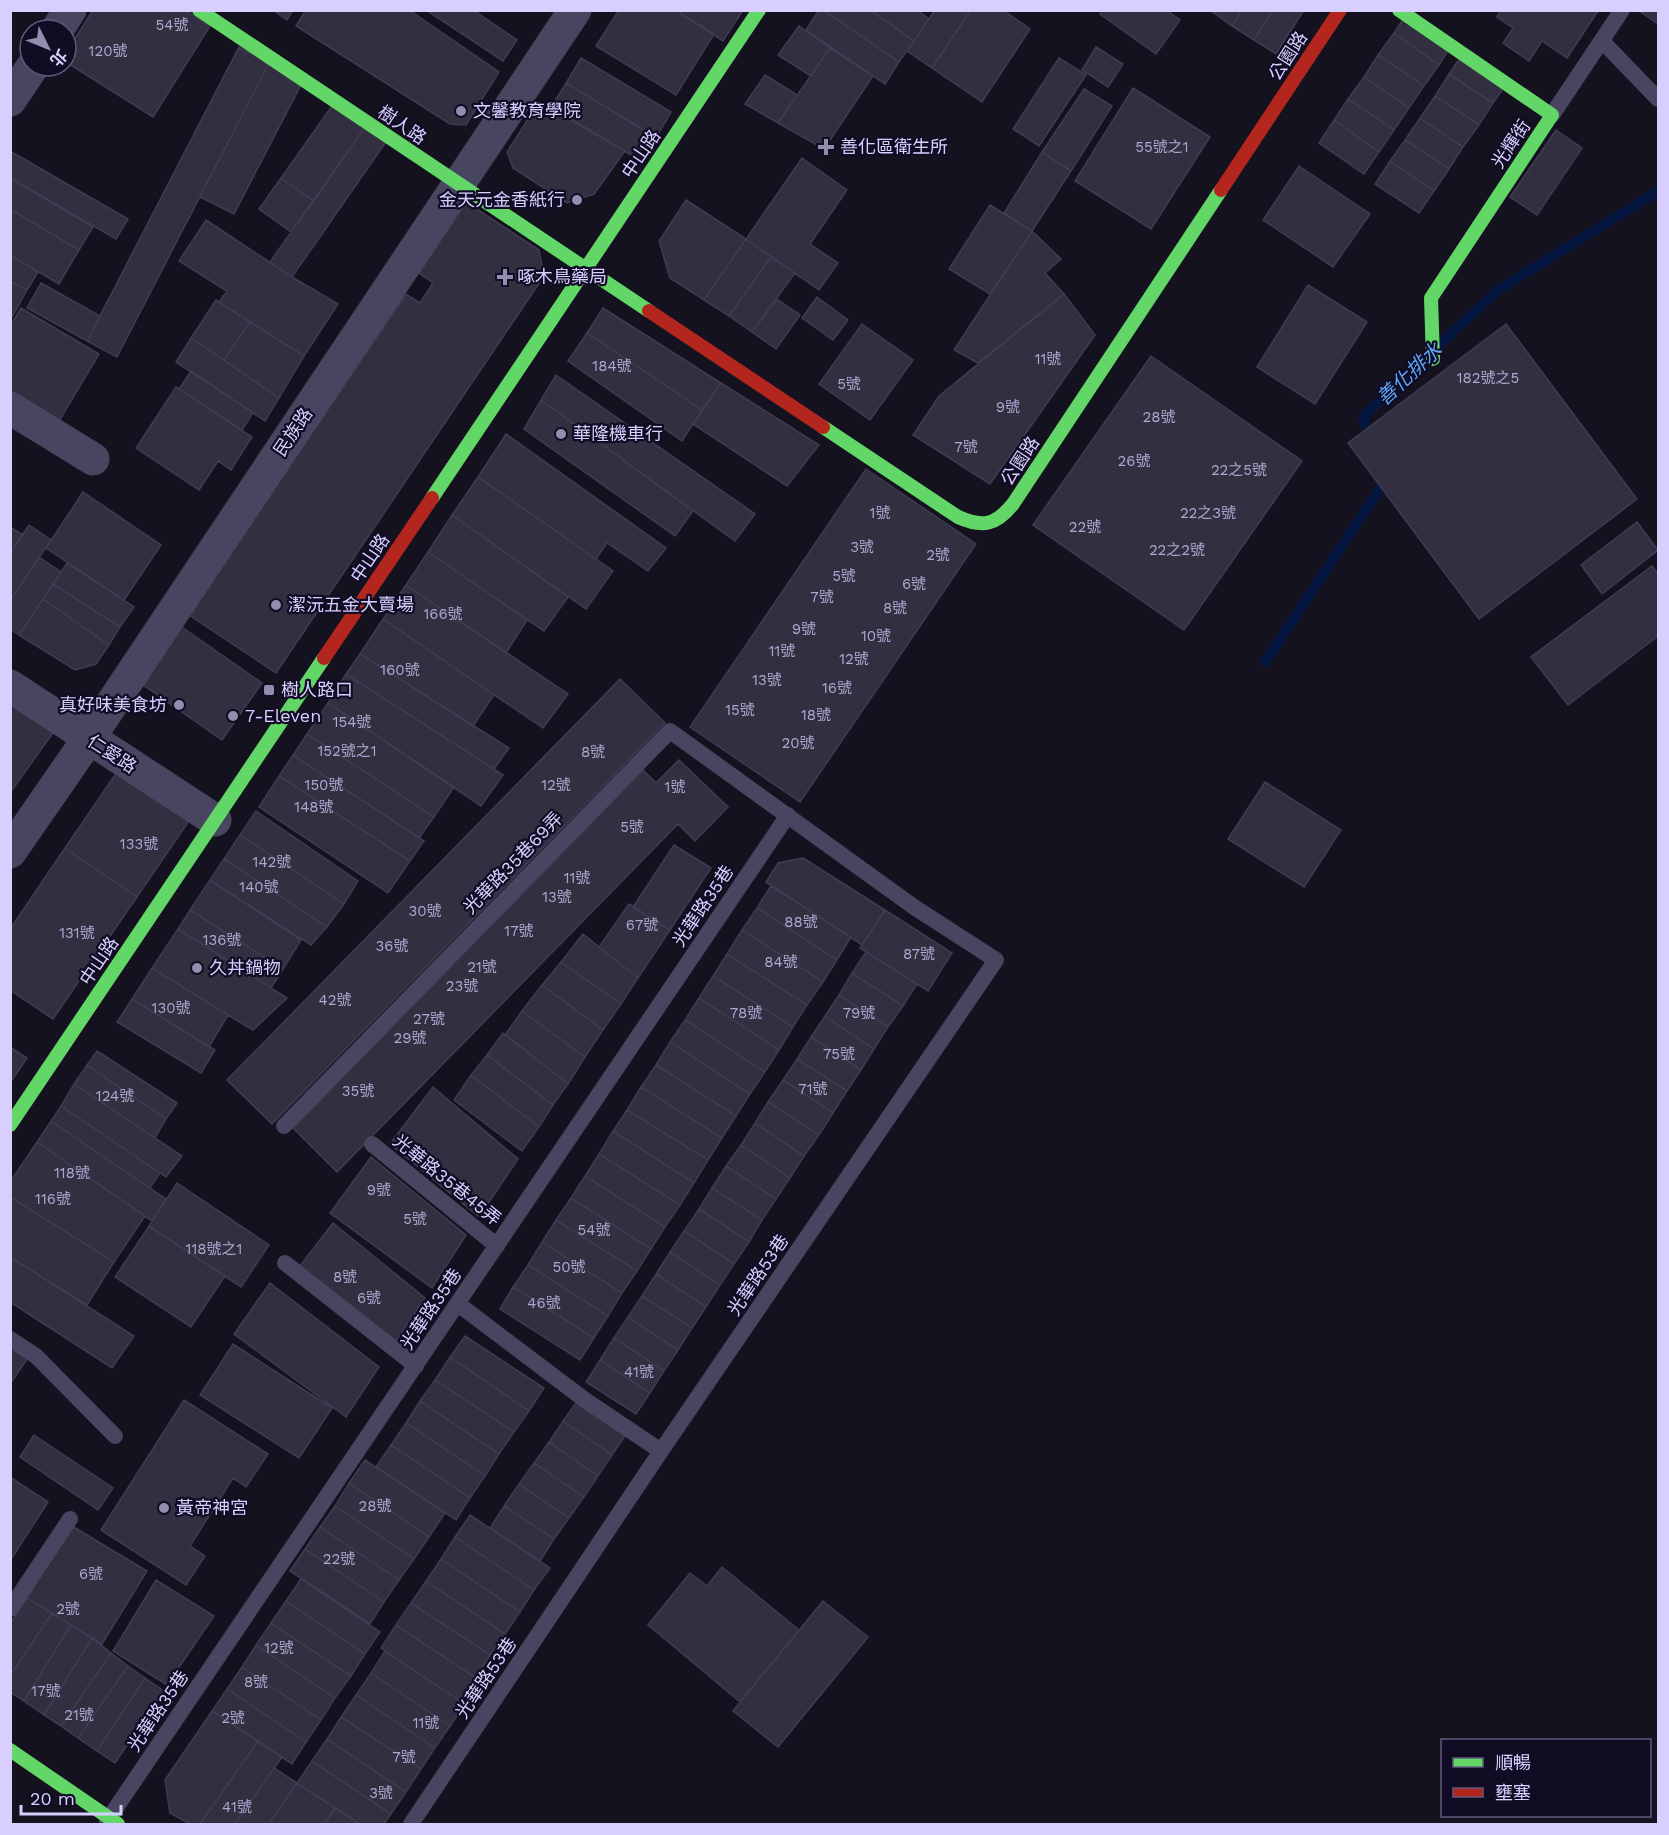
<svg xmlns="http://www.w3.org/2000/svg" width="1669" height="1835" font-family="'Work Sans','Noto Sans TC',sans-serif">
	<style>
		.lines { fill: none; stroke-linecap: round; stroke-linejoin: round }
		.stream { stroke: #051741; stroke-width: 10 }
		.building { fill: #322f41; stroke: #413b53; stroke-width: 1.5 }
		.lane { stroke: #484560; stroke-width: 16 }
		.street { stroke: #484560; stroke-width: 33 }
		.fast { stroke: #63d668; stroke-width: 14 }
		.jam { stroke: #b3261e; stroke-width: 14 }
		.poi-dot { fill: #938db0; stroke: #110c24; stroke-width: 2 }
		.labels { text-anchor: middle; stroke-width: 4.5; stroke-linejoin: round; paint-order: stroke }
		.number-label { font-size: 15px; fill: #aea7d0 }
		.street-label { font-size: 18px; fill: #d8cfff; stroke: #110c24 }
		.poi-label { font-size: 18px; fill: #d8cfff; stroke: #110c24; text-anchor: start }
		.water-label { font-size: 20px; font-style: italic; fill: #5daaff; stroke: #110c24 }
	</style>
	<rect width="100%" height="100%" fill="#14121e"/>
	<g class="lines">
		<!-- stream -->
		<path class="stream" d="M1438 346 1498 290 1658 191
			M1371 442 1363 417 1427 357
			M1265 662 1384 482 1382 476"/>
	</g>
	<!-- building -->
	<path class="building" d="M93 10H185L210 26 153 117 66 62V53Z
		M273 10H293L287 20Z
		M306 10H409L499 72 466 125 450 124 296 26Z
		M426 10H473L517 40 503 61Z
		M619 10H675L714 34 676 95 596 46Z
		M675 10H743L723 41Z
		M819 10H823L899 62 885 84 806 30Z
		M823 10H870L914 41 899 62Z
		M870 10H917L929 19 914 41Z
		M935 10H971L932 68 907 51Z
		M971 10H1003L1030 29 982 102 932 68Z
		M1102 10H1166L1180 20 1156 54 1100 14Z
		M1210 10H1242L1232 26Z
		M1242 10H1273L1254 40 1232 26Z
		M1273 10H1304L1276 54 1254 40Z
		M1501 10H1598V11L1567 58 1542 41 1529 61 1503 43 1513 28 1497 17Z
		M1638 10H1658V24Z
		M1408 12 1453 43 1439 65 1394 33Z
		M799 26 830 48 811 76 778 55Z
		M1394 33 1439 65 1424 86 1378 55Z
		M239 47 269 63 117 357 87 341Z
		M1096 47 1123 64 1108 87 1082 70Z
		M830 48 873 76 824 149 778 123Z
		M1464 52 1508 82 1493 103 1449 74Z
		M1378 55 1424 86 1409 108 1364 77Z
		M581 58 671 112 656 138 566 83Z
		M1059 58 1086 75 1039 146 1013 129Z
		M269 63 303 81 234 214 200 197Z
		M1449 74 1493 103 1479 125 1435 96Z
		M765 75 797 95 778 123 745 104Z
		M1364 77 1409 108 1394 130 1348 99Z
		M566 83 651 134 636 158 551 107Z
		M1133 88 1210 137 1151 229 1075 181Z
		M1084 89 1112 106 1071 171 1042 152Z
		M1435 96 1479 125 1463 147 1420 118Z
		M1348 99 1394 130 1379 152 1334 120Z
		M539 102 625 151 594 194 567 203 513 168 507 152Z
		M332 106 365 127 314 201 281 178Z
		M1420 118 1463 147 1449 169 1405 140Z
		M1334 120 1379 152 1364 174 1319 143Z
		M365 127 386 142 292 277 270 262Z
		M1556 130 1582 148 1537 215 1510 197Z
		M1405 140 1449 169 1434 191 1390 161Z
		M10 151 128 219 116 239 10 178Z
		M1042 152 1071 171 1032 231 1004 213Z
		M802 158 847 190 810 244 838 263 819 290 746 239Z
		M1390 161 1434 191 1419 213 1375 184Z
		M1299 166 1370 214 1333 267 1263 220Z
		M10 178 93 227 79 250 10 209Z
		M281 178 314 201 291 232 259 209Z
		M686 200 746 239 704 300 670 278 659 241Z
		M466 202 539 250 544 276 276 673 189 615 406 294 420 303 433 283 419 273Z
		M990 205 1032 231 990 294 949 269Z
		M10 209 79 250 59 284 10 255Z
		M206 220 292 277 338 304 304 356 219 302 227 291 179 261Z
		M1032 231 1061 259 1045 273 1064 294 978 363 954 350Z
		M746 239 771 257 729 316 704 300Z
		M10 255 38 272 27 290 10 281Z
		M771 257 795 273 752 332 729 316Z
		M10 281 27 290 12 317 10 316Z
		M41 283 100 316 87 341 27 308Z
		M1308 285 1367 322 1315 404 1257 367Z
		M1064 294 1095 335 990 484 913 435 939 396Z
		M817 297 848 320 833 340 802 318Z
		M777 299 800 315 776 349 752 332Z
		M216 300 250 322 224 360 191 338Z
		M21 308 99 354 53 431 10 405V326Z
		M603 308 721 383 702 410 587 333Z
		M250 322 304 356 279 398 224 360Z
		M862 324 913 360 870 420 819 384Z
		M1506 324 1637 499 1479 619 1348 443Z
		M587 333 702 410 682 441 568 361Z
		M191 338 279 398 265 421 176 362Z
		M1151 356 1302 461 1184 630 1033 525Z
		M191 371 253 413 242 430 179 389Z
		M556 375 755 514 735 541 541 400Z
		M721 383 819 445 787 486 693 424Z
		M176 387 252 437 231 470 218 461 199 490 136 448Z
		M541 400 693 511 675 536 524 429Z
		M506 434 666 548 648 571 607 543 596 559 478 477Z
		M866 469 976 544 800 802 690 727Z
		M478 477 613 571 586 609 452 515Z
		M83 492 161 545 124 600 46 548Z
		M452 515 568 597 544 631 428 552Z
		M1637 522 1658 550 1602 594 1581 565Z
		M29 525 51 540 10 601V553Z
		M10 527 23 535 10 553Z
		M428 552 527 620 506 653 406 585Z
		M39 557 61 572 19 635 10 629V601Z
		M67 563 134 607 120 627 53 584Z
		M1652 566 1658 574V636L1568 705 1531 657Z
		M53 584 120 627 109 645 43 599Z
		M406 585 568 694 543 728 383 619Z
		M43 599 109 645 96 664 75 670 19 635Z
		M383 619 494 695 473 726 360 654Z
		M179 625 262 683 222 740 139 682Z
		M360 654 509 748 494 769 346 674Z
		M346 674 503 775 481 806 328 703Z
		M620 679 665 723 272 1124 227 1080Z
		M10 699 55 730 10 793Z
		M328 703 454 787 434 817 307 734Z
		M307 734 434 817 419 838 293 755Z
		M293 755 424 841 410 861 279 776Z
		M679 760 728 807 695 841 678 824 337 1172 293 1128 643 770 656 783Z
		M119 769 191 818 137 897 65 848Z
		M279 776 410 861 388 893 259 807Z
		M1265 782 1341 830 1304 887 1228 839Z
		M256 811 358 881 344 904 240 835Z
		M240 835 344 904 327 927 224 859Z
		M674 845 711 868 670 930 633 907Z
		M65 848 137 897 53 1019 10 990V929Z
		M803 858 885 910 862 945 766 882 778 863Z
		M224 859 327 927 311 945 210 880Z
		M210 880 301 940 283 969 190 910Z
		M771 886 851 937 837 960 757 908Z
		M629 904 670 930 638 978 599 947Z
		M757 908 837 960 823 982 742 930Z
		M190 910 283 969 271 988 178 929Z
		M885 910 952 953 928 991 860 948Z
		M178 929 271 988 287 998 253 1030 228 1015 152 968Z
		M742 930 823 982 807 1005 727 954Z
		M583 934 638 978 621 1004 561 962Z
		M866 952 917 984 903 1006 852 973Z
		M727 954 807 1005 793 1027 713 976Z
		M561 962 621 1004 603 1030 542 985Z
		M152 968 228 1015 209 1047 132 999Z
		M852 973 903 1006 888 1027 839 995Z
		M713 976 793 1027 779 1050 699 998Z
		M542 985 603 1030 585 1057 522 1011Z
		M839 995 888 1027 874 1049 825 1016Z
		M699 998 779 1050 765 1072 685 1020Z
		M132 999 215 1050 201 1073 117 1022Z
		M522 1011 585 1057 568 1084 505 1035Z
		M825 1016 874 1049 861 1070 811 1037Z
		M685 1020 765 1072 750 1094 670 1042Z
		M503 1033 568 1084 553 1105 487 1055Z
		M811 1037 861 1070 847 1091 797 1059Z
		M670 1042 750 1094 736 1116 656 1065Z
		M10 1047 27 1058 10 1083Z
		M97 1051 177 1103 166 1119 87 1065Z
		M487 1055 553 1105 539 1127 471 1075Z
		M797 1059 847 1091 833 1113 783 1080Z
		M87 1065 166 1119 155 1138 74 1084Z
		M656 1065 736 1116 722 1138 641 1087Z
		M471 1075 539 1127 522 1151 454 1100Z
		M783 1080 833 1113 819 1135 768 1102Z
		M74 1084 182 1156 166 1177 61 1106Z
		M433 1087 518 1159 479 1217 390 1144Z
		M641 1087 722 1138 708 1160 627 1110Z
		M768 1102 819 1135 804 1156 755 1123Z
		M61 1106 160 1173 150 1188 51 1121Z
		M627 1110 708 1160 694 1183 613 1131Z
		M51 1121 166 1199 152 1221 37 1142Z
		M755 1123 804 1156 790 1178 741 1145Z
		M613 1131 694 1183 680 1205 599 1154Z
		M37 1142 145 1216 114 1262 10 1197V1182Z
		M741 1145 790 1178 776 1199 726 1166Z
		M599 1154 680 1205 665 1227 585 1176Z
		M371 1157 466 1235 432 1288 330 1213Z
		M726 1166 776 1199 762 1220 712 1188Z
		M585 1176 665 1227 651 1249 571 1198Z
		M177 1183 269 1245 241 1287 149 1226Z
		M712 1188 762 1220 749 1242 699 1209Z
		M10 1197 114 1262 87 1305 10 1257Z
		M571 1198 651 1249 637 1271 556 1220Z
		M699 1209 749 1242 734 1264 684 1231Z
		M556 1220 637 1271 622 1293 542 1242Z
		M333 1223 425 1298 396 1341 299 1267Z
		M149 1226 225 1276 191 1327 115 1277Z
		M684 1231 734 1264 720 1285 670 1252Z
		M542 1242 622 1293 608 1316 528 1265Z
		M670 1252 720 1285 706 1307 656 1274Z
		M10 1257 134 1336 112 1368 10 1302Z
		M528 1265 608 1316 594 1338 513 1287Z
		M656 1274 706 1307 692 1328 642 1296Z
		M270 1283 379 1367 346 1417 234 1334Z
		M513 1287 594 1338 580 1360 500 1309Z
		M642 1296 692 1328 678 1350 628 1317Z
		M628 1317 678 1350 664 1371 614 1338Z
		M465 1336 544 1388 529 1411 450 1357Z
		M614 1338 664 1371 650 1393 600 1360Z
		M233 1344 332 1408 299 1458 200 1395Z
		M10 1347 28 1358 10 1384Z
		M450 1357 529 1411 514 1432 435 1380Z
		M600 1360 650 1393 636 1414 586 1382Z
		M435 1380 514 1432 499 1454 420 1401Z
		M184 1400 268 1454 246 1487 233 1478 190 1546 205 1556 186 1585 101 1530Z
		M578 1400 627 1433 612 1455 563 1421Z
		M420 1401 499 1454 485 1476 406 1423Z
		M563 1421 612 1455 598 1476 549 1442Z
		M406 1423 485 1476 470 1498 391 1445Z
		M34 1435 113 1488 98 1510 20 1457Z
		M549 1442 598 1476 584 1497 534 1463Z
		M391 1445 470 1498 456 1520 376 1467Z
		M365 1460 445 1513 429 1537 349 1483Z
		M534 1463 584 1497 569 1518 519 1484Z
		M10 1477 48 1502 10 1561Z
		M349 1483 429 1537 414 1559 335 1506Z
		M519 1484 569 1518 554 1539 504 1506Z
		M335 1506 414 1559 399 1580 320 1527Z
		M504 1506 554 1539 540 1561 490 1528Z
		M470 1515 550 1568 534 1590 455 1537Z
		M72 1526 147 1571 102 1644 27 1598Z
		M320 1527 399 1580 384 1602 305 1549Z
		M455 1537 534 1590 520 1612 441 1559Z
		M305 1549 384 1602 370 1624 290 1571Z
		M441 1559 520 1612 505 1634 426 1581Z
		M722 1567 799 1630 740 1702 648 1625 690 1573 707 1586Z
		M301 1579 380 1632 365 1654 286 1601Z
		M156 1580 214 1616 167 1685 113 1651Z
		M426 1581 505 1634 490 1655 411 1603Z
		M27 1598 52 1613 10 1676V1624Z
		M286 1601 365 1654 351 1676 271 1623Z
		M823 1601 868 1637 778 1747 733 1711Z
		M411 1603 490 1655 476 1678 396 1625Z
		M52 1613 71 1625 24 1701 10 1692V1676Z
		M271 1623 351 1676 335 1698 256 1645Z
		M71 1625 92 1638 44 1715 24 1701Z
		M396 1625 476 1678 460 1701 381 1648Z
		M92 1638 111 1653 61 1726 44 1715Z
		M256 1645 335 1698 321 1720 242 1667Z
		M385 1651 465 1704 450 1726 371 1673Z
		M111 1653 128 1666 78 1738 61 1726Z
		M128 1666 145 1678 97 1751 78 1738Z
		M242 1667 321 1720 306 1742 227 1689Z
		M371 1673 450 1726 435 1748 356 1695Z
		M145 1678 164 1691 115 1763 97 1751Z
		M227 1689 306 1742 292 1764 212 1711Z
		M356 1695 435 1748 421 1769 341 1717Z
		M212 1711 258 1741 200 1824H190L170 1813 165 1780Z
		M341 1717 421 1769 406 1792 327 1739Z
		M327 1739 406 1792 391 1814 312 1761Z
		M258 1741 282 1757 235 1824H200Z
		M312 1761 391 1814 384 1824H360L297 1783Z
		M274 1768 297 1783 269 1824H235Z
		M297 1783 335 1808 324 1824H269Z
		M335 1808 360 1824H324Z"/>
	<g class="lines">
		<!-- lane -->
		<path class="lane" d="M1602 41 1658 99
			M1552 115 1622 10
			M284 1126 670 731 914 907 996 960 661 1451 411 1824
			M372 1144 497 1246
			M285 1263 416 1366
			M458 1304 585 1400 661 1451
			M10 1339 36 1356 115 1436
			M10 1609 70 1519
			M107 1821 788 815"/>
		<!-- street -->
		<path class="street" d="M57 30 70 10
			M10 100 33 66
			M10 408 93 459
			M10 686 215 820
			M10 852 89 738 575 10"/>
		<!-- fast -->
		<path class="fast" d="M199 10 649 311
			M1399 10 1552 115 1431 298 1433 359
			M823 427 958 517C983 528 996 525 1013 504L1221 190
			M432 498 759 10
			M10 1125 324 658
			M10 1750 118 1824"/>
		<!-- jam -->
		<path class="jam" d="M1221 190 1340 10
			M649 311 823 427
			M324 658 432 498"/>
	</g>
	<!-- markers -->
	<g class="poi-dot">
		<circle cx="461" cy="111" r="6"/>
		<path d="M823 138h6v6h6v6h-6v6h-6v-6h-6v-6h6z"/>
		<circle cx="577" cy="200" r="6"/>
		<path d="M502 268h6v6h6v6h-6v6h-6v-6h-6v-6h6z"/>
		<circle cx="561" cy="434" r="6"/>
		<circle cx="276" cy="605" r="6"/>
		<rect x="263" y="684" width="12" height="12" rx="3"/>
		<circle cx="179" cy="705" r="6"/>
		<circle cx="233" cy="716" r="6"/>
		<circle cx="197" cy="968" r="6"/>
		<circle cx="164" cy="1508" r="6"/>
	</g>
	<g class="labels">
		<!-- number labels -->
		<g class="number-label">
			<text x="172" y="30">54號</text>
			<text x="108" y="56">120號</text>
			<text x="1162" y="152">55號之1</text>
			<text x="1048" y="364">11號</text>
			<text x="612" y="371">184號</text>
			<text x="1488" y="383">182號之5</text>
			<text x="849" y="389">5號</text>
			<text x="1008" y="412">9號</text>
			<text x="1159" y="422">28號</text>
			<text x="966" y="452">7號</text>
			<text x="1134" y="466">26號</text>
			<text x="1239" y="475">22之5號</text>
			<text x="880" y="518">1號</text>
			<text x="1208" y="518">22之3號</text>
			<text x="1085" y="532">22號</text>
			<text x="862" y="552">3號</text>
			<text x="1177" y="555">22之2號</text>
			<text x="938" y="560">2號</text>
			<text x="844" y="581">5號</text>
			<text x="914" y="589">6號</text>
			<text x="822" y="602">7號</text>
			<text x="895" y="613">8號</text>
			<text x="443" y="619">166號</text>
			<text x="804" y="634">9號</text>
			<text x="876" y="641">10號</text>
			<text x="782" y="656">11號</text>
			<text x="854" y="664">12號</text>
			<text x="400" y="675">160號</text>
			<text x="767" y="685">13號</text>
			<text x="837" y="693">16號</text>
			<text x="740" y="715">15號</text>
			<text x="816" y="720">18號</text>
			<text x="352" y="727">154號</text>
			<text x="798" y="748">20號</text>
			<text x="347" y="756">152號之1</text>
			<text x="593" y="757">8號</text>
			<text x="324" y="790">150號</text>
			<text x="556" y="790">12號</text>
			<text x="675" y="792">1號</text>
			<text x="314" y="812">148號</text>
			<text x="632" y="832">5號</text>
			<text x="139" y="849">133號</text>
			<text x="272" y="867">142號</text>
			<text x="577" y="883">11號</text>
			<text x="259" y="892">140號</text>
			<text x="557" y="902">13號</text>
			<text x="425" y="916">30號</text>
			<text x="801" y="927">88號</text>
			<text x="642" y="930">67號</text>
			<text x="519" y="936">17號</text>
			<text x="77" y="938">131號</text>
			<text x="222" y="945">136號</text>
			<text x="392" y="951">36號</text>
			<text x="919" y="959">87號</text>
			<text x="781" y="967">84號</text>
			<text x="482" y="972">21號</text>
			<text x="462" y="991">23號</text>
			<text x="335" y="1005">42號</text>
			<text x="171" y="1013">130號</text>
			<text x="746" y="1018">78號</text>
			<text x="859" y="1018">79號</text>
			<text x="429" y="1024">27號</text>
			<text x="410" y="1043">29號</text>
			<text x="839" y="1059">75號</text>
			<text x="813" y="1094">71號</text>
			<text x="358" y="1096">35號</text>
			<text x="115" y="1101">124號</text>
			<text x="72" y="1178">118號</text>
			<text x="379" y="1195">9號</text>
			<text x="53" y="1204">116號</text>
			<text x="415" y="1224">5號</text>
			<text x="594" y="1235">54號</text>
			<text x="214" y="1254">118號之1</text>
			<text x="569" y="1272">50號</text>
			<text x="345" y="1282">8號</text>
			<text x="369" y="1303">6號</text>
			<text x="544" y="1308">46號</text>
			<text x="639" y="1377">41號</text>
			<text x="375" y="1511">28號</text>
			<text x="339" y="1564">22號</text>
			<text x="91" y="1579">6號</text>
			<text x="68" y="1614">2號</text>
			<text x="279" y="1653">12號</text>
			<text x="256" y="1687">8號</text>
			<text x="46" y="1696">17號</text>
			<text x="79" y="1720">21號</text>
			<text x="233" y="1723">2號</text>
			<text x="426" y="1728">11號</text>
			<text x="404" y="1762">7號</text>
			<text x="381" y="1798">3號</text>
			<text x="237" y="1812">41號</text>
		</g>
		<!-- street labels -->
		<g class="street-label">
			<text transform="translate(1288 56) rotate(-57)" y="6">公園路</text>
			<text transform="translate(402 125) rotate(34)" y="6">樹人路</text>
			<text transform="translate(1511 144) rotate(-56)" y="6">光輝街</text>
			<text transform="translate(641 154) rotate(-56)" y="6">中山路</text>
			<text transform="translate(293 432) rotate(-56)" y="6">民族路</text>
			<text transform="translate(1020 461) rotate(-57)" y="6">公園路</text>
			<text transform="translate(370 558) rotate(-56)" y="6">中山路</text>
			<text transform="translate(112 754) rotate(33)" y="6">仁愛路</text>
			<text transform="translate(513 863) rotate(-46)" y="6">光華路35巷69弄</text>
			<text transform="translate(703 906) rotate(-56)" y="6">光華路35巷</text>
			<text transform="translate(99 961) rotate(-56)" y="6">中山路</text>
			<text transform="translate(447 1180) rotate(39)" y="6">光華路35巷45弄</text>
			<text transform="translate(758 1275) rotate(-56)" y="6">光華路53巷</text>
			<text transform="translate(431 1309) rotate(-56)" y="6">光華路35巷</text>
			<text transform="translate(486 1678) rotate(-56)" y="6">光華路53巷</text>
			<text transform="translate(158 1711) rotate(-56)" y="6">光華路35巷</text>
		</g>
		<!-- poi labels -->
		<g class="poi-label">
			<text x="473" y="117">文馨教育學院</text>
			<text x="840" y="153">善化區衛生所</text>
			<text x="565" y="206" text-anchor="end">金天元金香紙行</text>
			<text x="517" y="283">啄木鳥藥局</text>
			<text x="573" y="440">華隆機車行</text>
			<text x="288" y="611">潔沅五金大賣場</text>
			<text x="281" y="696">樹人路口</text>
			<text x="167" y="711" text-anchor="end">真好味美食坊</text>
			<text x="245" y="722">7-Eleven</text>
			<text x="209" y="974">久丼鍋物</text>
			<text x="176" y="1514">黃帝神宮</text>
		</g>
		<!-- water labels -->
		<g class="water-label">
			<text transform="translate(1409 374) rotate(-43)" y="7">善化排水</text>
		</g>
	</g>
	<!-- border -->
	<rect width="1669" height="1835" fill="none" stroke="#d8cfff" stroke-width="24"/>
	<!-- legend -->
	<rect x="1441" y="1739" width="210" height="78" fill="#110c24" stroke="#615a7c" stroke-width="1.5"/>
	<rect x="1453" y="1758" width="30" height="9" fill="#63d668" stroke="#615a7c" stroke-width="1.5"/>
	<text x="1495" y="1769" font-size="18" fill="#d8cfff">順暢</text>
	<rect x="1453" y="1788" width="30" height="9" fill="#b3261e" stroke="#615a7c" stroke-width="1.5"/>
	<text x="1495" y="1799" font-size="18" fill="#d8cfff">壅塞</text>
	<!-- north arrow -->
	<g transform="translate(48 48) rotate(133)"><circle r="28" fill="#110c24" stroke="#615a7c" stroke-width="1.5"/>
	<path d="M0-4.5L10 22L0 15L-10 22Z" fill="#938db0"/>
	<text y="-9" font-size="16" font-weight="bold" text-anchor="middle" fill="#d8cfff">北</text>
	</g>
	<!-- scale -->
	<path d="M21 1805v9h100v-9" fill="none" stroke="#d8cfff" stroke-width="3"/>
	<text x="30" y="1805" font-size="18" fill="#d8cfff" stroke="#110c24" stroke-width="4.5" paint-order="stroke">20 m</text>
</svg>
